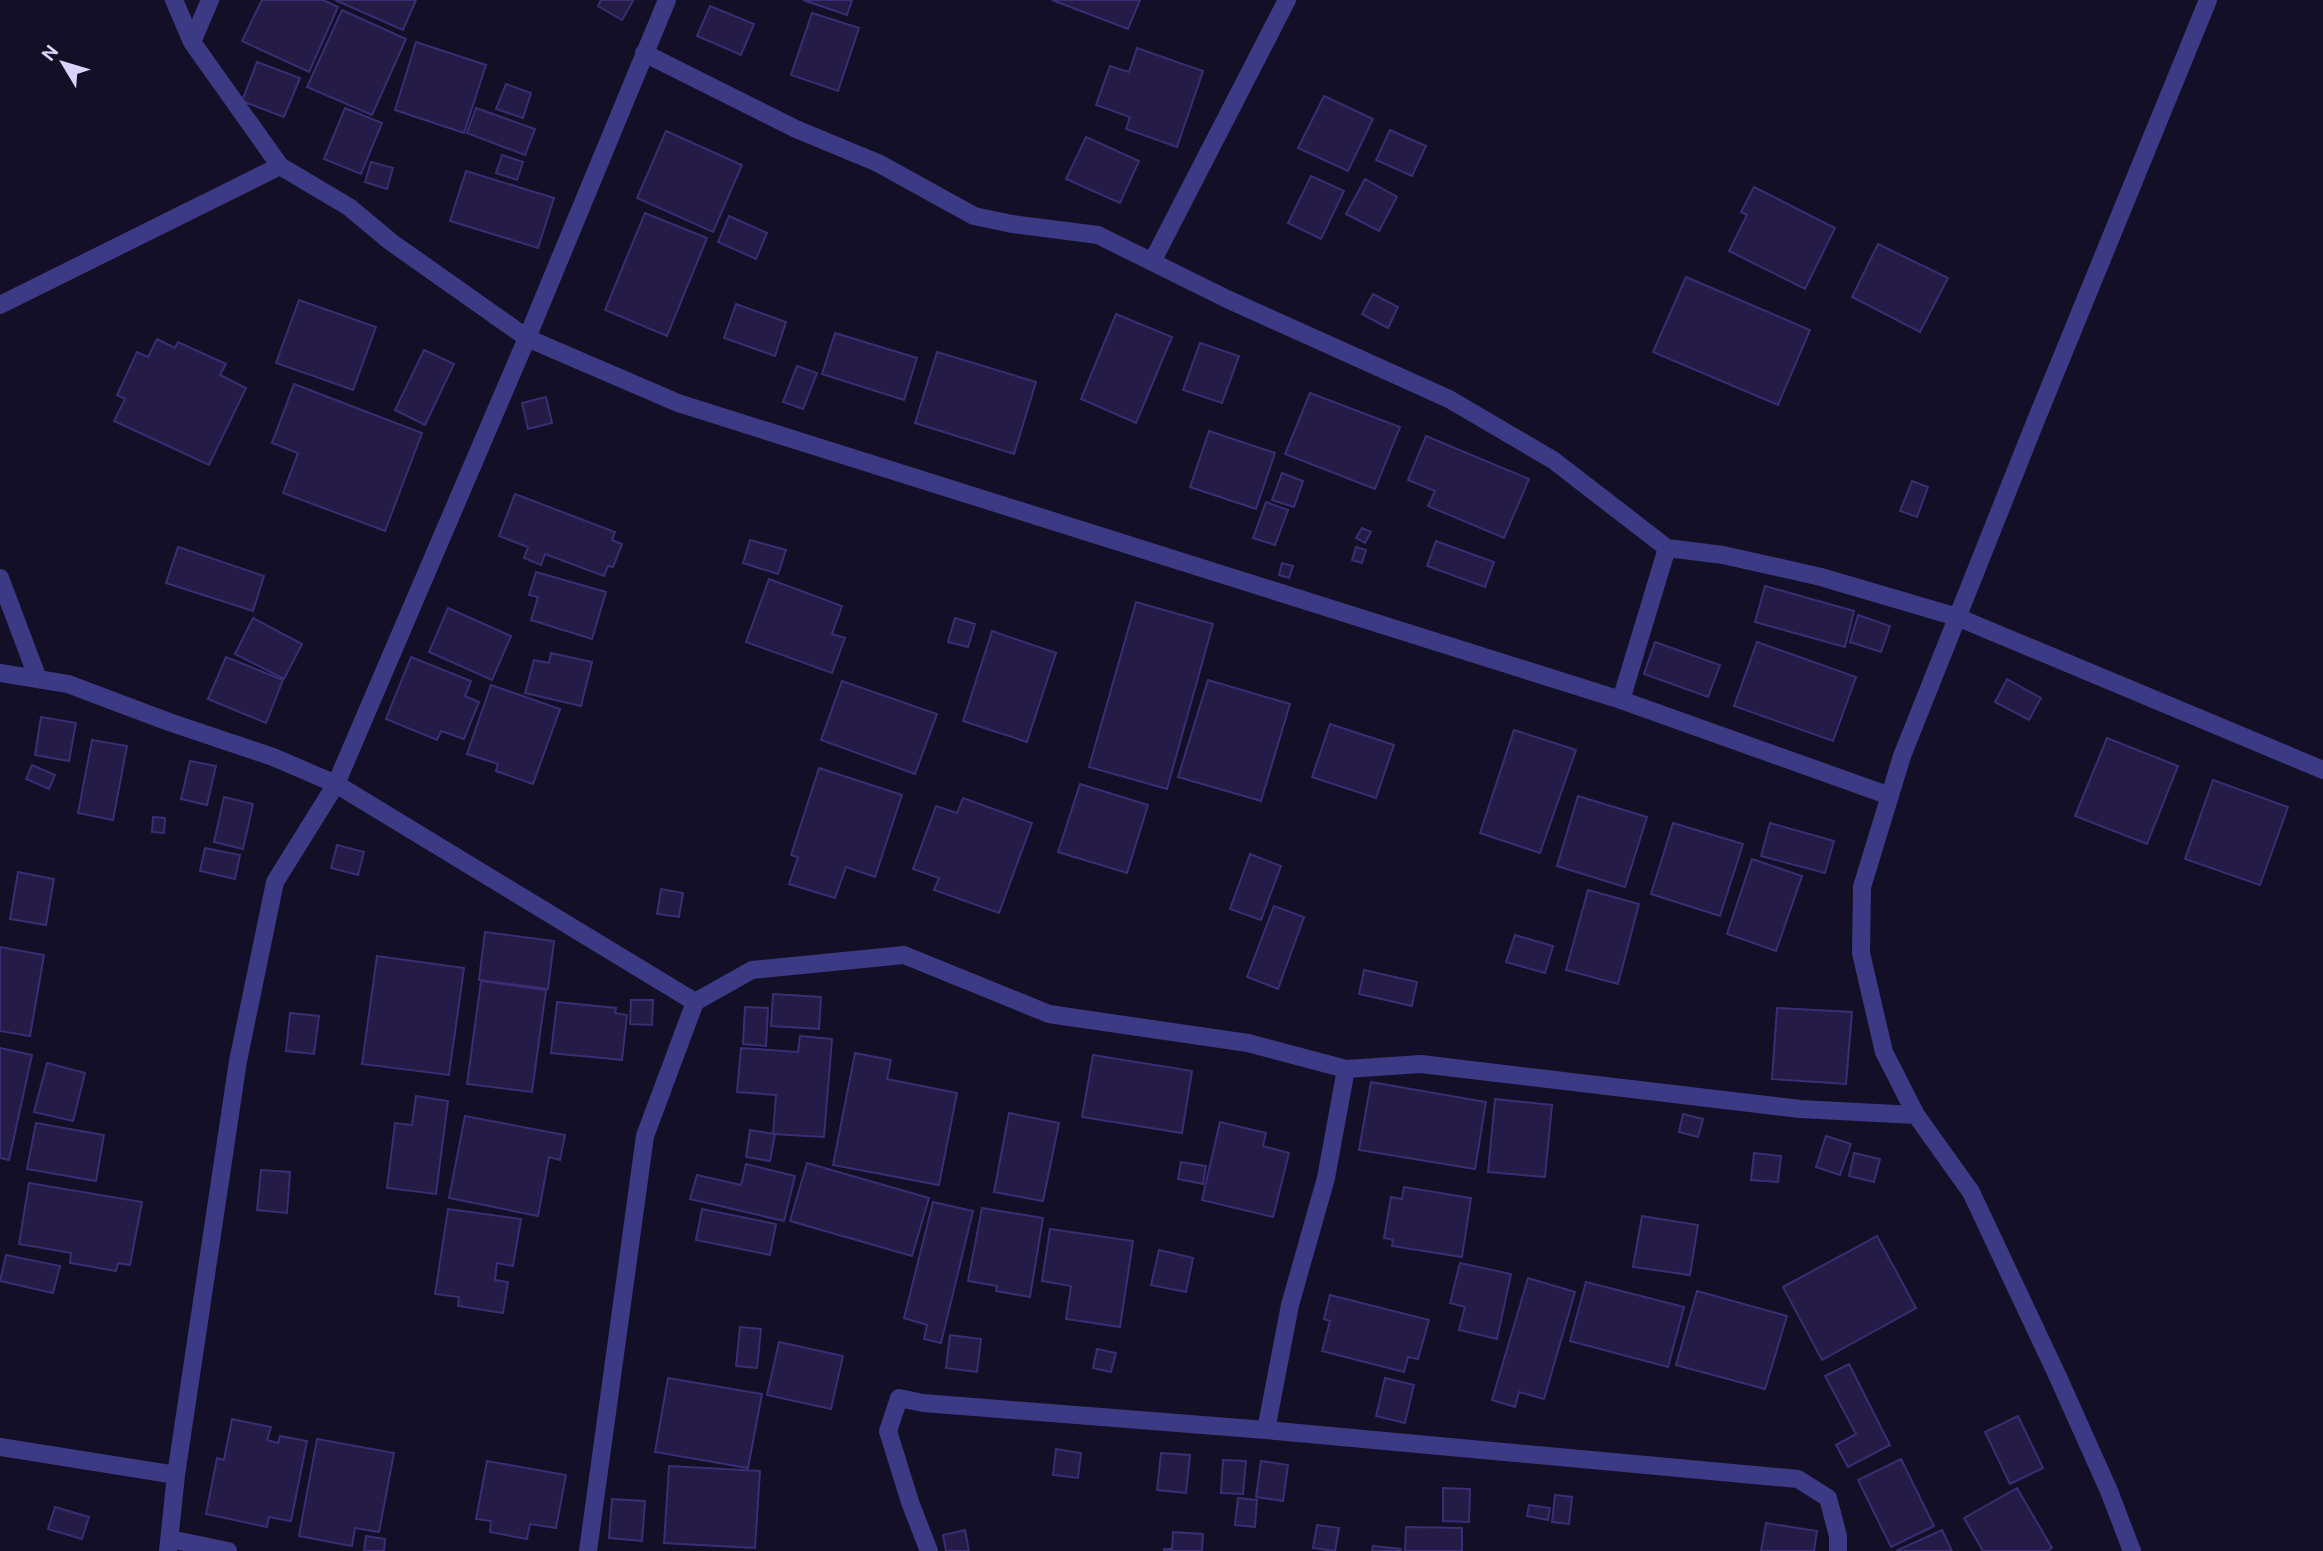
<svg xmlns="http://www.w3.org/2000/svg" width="2323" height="1551" font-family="Ubuntu,sans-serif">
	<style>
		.building { fill: #241b47; stroke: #3b2d73; stroke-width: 2 }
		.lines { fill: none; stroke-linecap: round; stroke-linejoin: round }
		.street { stroke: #3d3a85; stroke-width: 18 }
	</style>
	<rect width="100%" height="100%" fill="#130f26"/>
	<!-- building -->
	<path class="building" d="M262 0H323L338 7 309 72 242 41Z
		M335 0H416L403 30Z
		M601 0H632L633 1 622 20 598 6Z
		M803 0H852L847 15Z
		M1052 0H1140L1128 29Z
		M710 6 754 24 741 55 697 36Z
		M342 10 406 39 372 115 307 87Z
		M812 13 859 28 838 91 791 75Z
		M416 42 486 65 464 133 395 110Z
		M1137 48 1203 71 1177 147 1126 129 1130 117 1096 105 1110 66 1129 72Z
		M257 62 300 78 284 117 242 101Z
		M506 84 531 93 523 118 496 109Z
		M1324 96 1373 119 1348 171 1298 148Z
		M345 108 382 123 361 174 324 159Z
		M476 108 535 129 525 155 467 133Z
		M1390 130 1426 146 1412 176 1376 160Z
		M666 131 742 165 713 232 637 198Z
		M1086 137 1139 161 1120 203 1066 179Z
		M502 155 523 162 517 180 496 173Z
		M371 162 393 168 387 189 365 182Z
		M466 171 554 198 538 248 450 221Z
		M1311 176 1344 191 1321 239 1288 223Z
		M1365 179 1397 197 1379 231 1346 214Z
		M1754 187 1835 228 1805 289 1729 251 1747 215 1741 212Z
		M645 213 707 238 667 336 605 310Z
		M729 216 767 233 756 259 718 242Z
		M1878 244 1948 278 1920 332 1852 297Z
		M1686 277 1810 330 1778 405 1653 352Z
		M1373 294 1398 307 1388 328 1362 314Z
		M299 300 376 327 353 390 276 363Z
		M736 304 786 322 775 356 724 338Z
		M1116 314 1172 337 1136 423 1081 399Z
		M835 333 917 358 904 400 822 374Z
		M157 339 175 348 178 342 226 364 220 375 246 388 209 465 114 421 125 399 117 395 137 352 148 357Z
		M1200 343 1239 356 1222 403 1183 390Z
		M424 350 454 364 425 425 395 410Z
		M937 352 1036 382 1014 454 915 423Z
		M797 366 817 373 803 409 783 402Z
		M294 384 422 433 385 531 283 493 298 453 272 443Z
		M1310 393 1400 427 1375 489 1285 454Z
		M546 397 552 423 528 429 522 403Z
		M1209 431 1275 453 1256 509 1190 487Z
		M1426 436 1529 479 1504 538 1428 506 1435 491 1408 480Z
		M1282 473 1303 481 1294 507 1272 500Z
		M1912 481 1928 487 1917 517 1900 511Z
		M515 494 615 532 612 540 622 544 613 567 608 566 604 576 545 554 541 565 524 558 528 547 499 536Z
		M1266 502 1288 510 1275 545 1253 538Z
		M1362 528 1371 532 1365 543 1356 538Z
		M750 540 786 550 778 574 743 563Z
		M1436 541 1494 562 1485 587 1427 566Z
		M178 547 264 576 253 611 166 583Z
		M1356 547 1366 550 1362 563 1352 560Z
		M1282 563 1293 566 1289 578 1279 575Z
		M536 572 606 592 592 639 531 620 538 597 529 595Z
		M769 579 842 606 832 634 845 638 832 673 746 642Z
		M1765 586 1854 611 1845 647 1755 622Z
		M1136 602 1213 624 1167 789 1089 767Z
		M448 608 511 636 492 680 429 652Z
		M1858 615 1890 626 1881 652 1850 642Z
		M253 618 302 644 284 679 235 654Z
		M955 618 975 624 968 647 948 642Z
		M992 631 1056 653 1027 742 963 721Z
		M1655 642 1720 665 1708 697 1644 674Z
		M1757 642 1856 677 1833 741 1734 706Z
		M551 653 592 662 581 706 525 693 534 660 549 663Z
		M226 657 283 680 266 723 208 699Z
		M411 657 471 681 465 696 479 702 464 739 441 731 437 740 386 719Z
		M2007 679 2041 698 2029 720 1995 702Z
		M1208 680 1290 704 1261 801 1178 777Z
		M842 681 937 714 915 774 821 740Z
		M491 685 560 709 533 784 496 771 498 764 467 754Z
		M41 717 76 723 69 761 35 755Z
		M1330 724 1394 745 1376 798 1312 777Z
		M1514 730 1576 750 1540 853 1480 833Z
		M2107 738 2178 766 2147 844 2075 816Z
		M92 740 127 746 113 820 78 813Z
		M190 761 216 766 207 805 181 799Z
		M32 765 55 775 49 789 26 779Z
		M819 768 902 795 875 877 846 867 835 898 789 884 798 857 791 855Z
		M2213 780 2288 807 2260 885 2185 859Z
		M1080 784 1148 805 1127 873 1058 852Z
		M1578 796 1647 817 1625 887 1557 866Z
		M224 797 253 804 243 849 214 842Z
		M963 798 1032 823 999 913 934 890 939 878 913 869 936 806 957 813Z
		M153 817 165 818 164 833 152 832Z
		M1673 823 1743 844 1720 916 1651 894Z
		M1770 823 1834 841 1825 873 1761 856Z
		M337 845 364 852 358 875 331 868Z
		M205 848 240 855 235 879 200 871Z
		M1250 854 1281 866 1261 920 1230 909Z
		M1752 859 1802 876 1776 951 1727 934Z
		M18 872 54 879 46 925 10 919Z
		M661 889 683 893 679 917 657 914Z
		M1588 890 1639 904 1618 984 1566 970Z
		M1274 906 1304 917 1278 989 1247 977Z
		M485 932 554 941 548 989 479 980Z
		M1515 935 1553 946 1545 973 1506 962Z
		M0 947 44 955 30 1036 0 1031Z
		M377 956 464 968 449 1075 362 1064Z
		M1364 970 1417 982 1412 1006 1359 994Z
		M481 981 546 990 532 1092 467 1084Z
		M773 994 821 997 819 1029 771 1026Z
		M631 1000H653L652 1025 630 1024Z
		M557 1002 616 1008 615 1013 627 1015 622 1060 551 1053Z
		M745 1007 768 1008 766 1046 743 1044Z
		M1777 1008 1852 1012 1846 1084 1772 1079Z
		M290 1013 319 1016 314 1054 286 1051Z
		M800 1036 832 1039 824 1137 773 1134 776 1095 737 1092 741 1048 798 1052Z
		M0 1048 32 1055 9 1160 0 1158Z
		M855 1053 891 1060 887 1079 957 1093 939 1185 833 1165Z
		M1093 1055 1192 1071 1182 1133 1082 1117Z
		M47 1063 85 1073 73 1121 34 1112Z
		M1371 1082 1486 1102 1475 1169 1359 1150Z
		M416 1096 448 1101 436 1194 387 1188 395 1123 412 1125Z
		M1495 1099 1552 1105 1545 1177 1488 1172Z
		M1009 1113 1059 1123 1043 1201 994 1192Z
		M1683 1114 1703 1119 1698 1137 1679 1132Z
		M465 1116 565 1135 560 1160 549 1157 538 1216 449 1198Z
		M1220 1122 1266 1133 1263 1146 1289 1153 1273 1217 1202 1200Z
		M36 1123 104 1135 96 1181 27 1169Z
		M750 1130 775 1134 770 1161 746 1157Z
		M1826 1136 1851 1144 1840 1175 1816 1167Z
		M1754 1153 1781 1156 1778 1182 1751 1180Z
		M1854 1153 1880 1159 1874 1182 1849 1176Z
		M1181 1162 1206 1166 1203 1184 1178 1179Z
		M807 1163 929 1198 912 1256 790 1221Z
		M746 1164 795 1176 784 1221 690 1199 697 1175 741 1185Z
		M261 1170 290 1172 287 1213 257 1210Z
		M29 1183 142 1202 130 1265 118 1263 116 1271 70 1263 71 1253 19 1244Z
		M1404 1187 1471 1198 1462 1257 1392 1246 1393 1240 1384 1238 1391 1197 1402 1199Z
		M933 1202 973 1211 941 1343 924 1339 927 1325 904 1318Z
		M982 1208 1043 1218 1030 1297 996 1291 997 1286 968 1281Z
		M448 1209 521 1219 513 1266 497 1263 495 1280 508 1282 503 1313 458 1306 459 1297 435 1294Z
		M702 1209 776 1224 770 1255 696 1240Z
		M1642 1216 1698 1225 1690 1275 1633 1267Z
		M1050 1229 1133 1241 1120 1327 1066 1319 1071 1286 1042 1281Z
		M1877 1236 1916 1308 1822 1360 1783 1287Z
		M1159 1250 1193 1258 1186 1292 1151 1285Z
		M6 1255 60 1266 53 1293 0 1281Z
		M1460 1263 1511 1274 1497 1339 1459 1330 1465 1307 1450 1303Z
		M1528 1278 1575 1292 1544 1399 1519 1392 1515 1407 1492 1400Z
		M1586 1282 1684 1307 1668 1367 1570 1341Z
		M1697 1291 1787 1316 1765 1389 1676 1365Z
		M1330 1295 1429 1320 1418 1359 1408 1357 1404 1372 1322 1351 1330 1321 1324 1319Z
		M740 1327 761 1329 757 1368 736 1366Z
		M950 1335 981 1339 977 1372 946 1368Z
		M779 1342 843 1356 831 1409 767 1395Z
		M1097 1349 1116 1353 1111 1372 1093 1368Z
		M1849 1364 1890 1445 1848 1467 1836 1445 1856 1434 1825 1376Z
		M668 1378 762 1394 748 1468 655 1452Z
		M1385 1378 1414 1385 1405 1423 1376 1416Z
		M2018 1416 2043 1468 2010 1484 1985 1432Z
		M232 1419 271 1427 267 1440 278 1443 280 1436 307 1441 291 1521 269 1517 267 1527 206 1514 217 1458 224 1460Z
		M317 1439 394 1453 379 1532 355 1528 352 1546 299 1536Z
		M1056 1449 1081 1453 1078 1478 1053 1475Z
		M1161 1453 1190 1455 1186 1493 1157 1490Z
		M1901 1459 1934 1526 1891 1547 1858 1480Z
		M1223 1460 1246 1461 1243 1494 1221 1493Z
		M487 1461 566 1475 556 1528 530 1524 527 1539 490 1532 491 1521 476 1519Z
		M1261 1461 1288 1465 1283 1501 1256 1497Z
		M669 1466 760 1471 755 1548 664 1543Z
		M1443 1488 1470 1489 1469 1522 1443 1521Z
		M2017 1488 2052 1548 2047 1551H1983L1964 1518Z
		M1555 1495 1572 1497 1569 1524 1552 1522Z
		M1238 1498 1257 1500 1255 1527 1235 1525Z
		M612 1499 645 1501 642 1541 609 1538Z
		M1529 1505 1550 1508 1548 1520 1527 1516Z
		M55 1507 89 1517 82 1539 48 1529Z
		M1766 1523 1817 1531 1814 1551H1761Z
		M1317 1525 1339 1528 1335 1551 1313 1548Z
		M1406 1527 1462 1528V1551H1405Z
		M965 1530 969 1551H946L943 1535Z
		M1942 1530 1952 1551H1896Z
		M1173 1532 1203 1534 1202 1551H1164V1549H1172Z
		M366 1536 385 1539 384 1551H364Z
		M1373 1546 1401 1549V1551H1372Z"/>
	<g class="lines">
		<!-- street -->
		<path class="street" d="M174 0 192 42 280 166 349 207 391 242 527 338 678 403 1621 700 1890 796
			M192 42 210 0
			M644 53 796 129 878 163 974 216 1012 224 1098 235 1227 299 1449 399 1553 460 1667 548 1723 555 1821 577 1957 617 2323 770
			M1152 262 1287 0
			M0 305 280 166
			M0 578 38 679
			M0 673 68 684 169 722 273 757 336 784 695 1002 752 970 904 955 1049 1014 1248 1043 1346 1069 1421 1064 1800 1109 1916 1115
			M1621 700 1667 548
			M1266 1430 1290 1305 1326 1178 1346 1069
			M0 1447 176 1475
			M170 1539 228 1551
			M168 1551 176 1475 238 1061 275 882 336 784 527 338 667 0
			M588 1551 645 1136 695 1002
			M929 1551 910 1502 888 1431 899 1398 923 1403 1266 1430 1798 1479 1828 1498 1838 1536V1551
			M2132 1551 2109 1491 2058 1377 1971 1192 1916 1115 1884 1052 1861 953 1862 887 1902 756 2034 425 2208 0"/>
	</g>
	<!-- north arrow -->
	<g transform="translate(63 63) rotate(308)" stroke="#130f26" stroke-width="5" paint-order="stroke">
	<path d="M0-5L12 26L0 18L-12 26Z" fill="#d9d4ff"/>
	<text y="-10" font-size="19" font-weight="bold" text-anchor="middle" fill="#d9d4ff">N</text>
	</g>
</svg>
